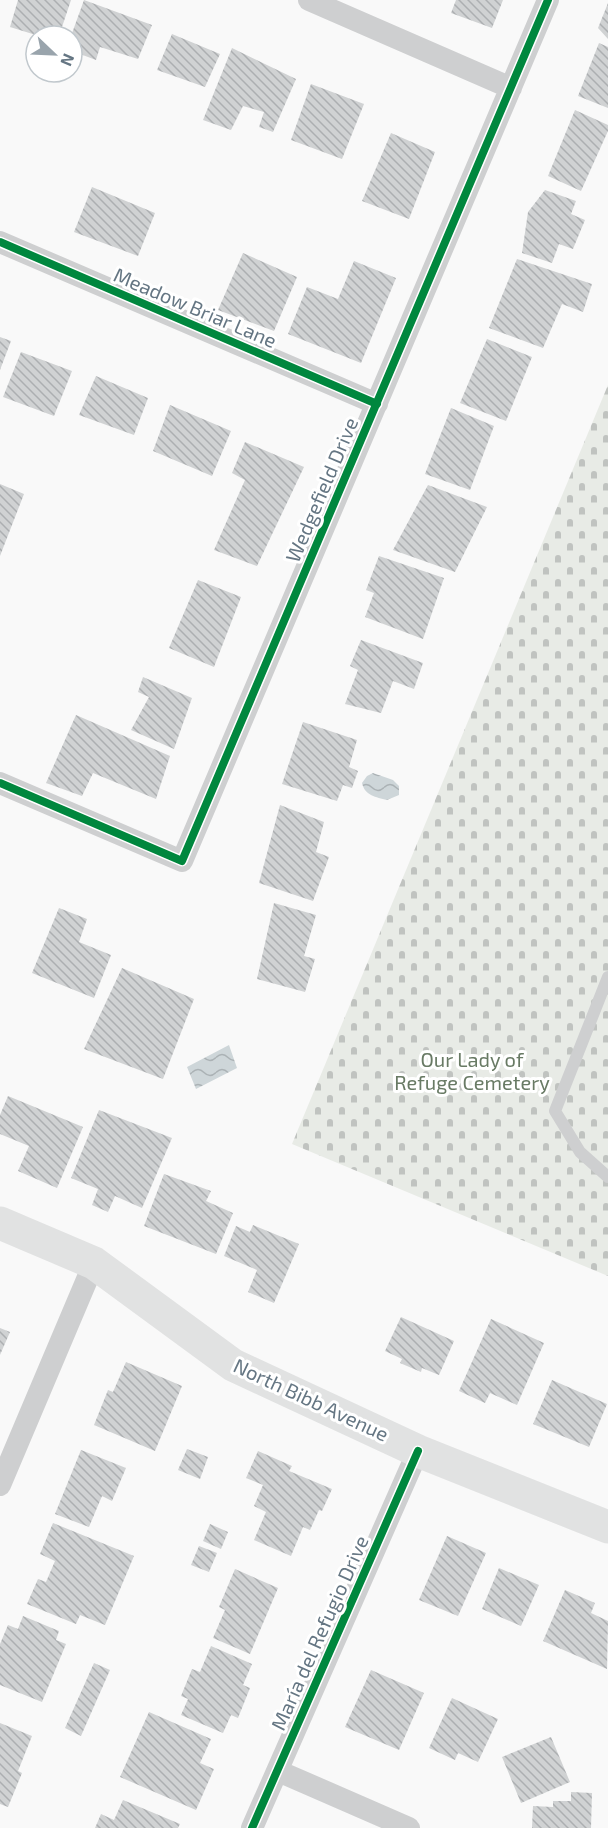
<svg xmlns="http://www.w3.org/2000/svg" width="608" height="1828" font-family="'Exo 2',sans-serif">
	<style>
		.cemetery { fill: url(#cemetery-stones) }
		.water { fill: url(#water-waves) }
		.building { fill: url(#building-back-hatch) }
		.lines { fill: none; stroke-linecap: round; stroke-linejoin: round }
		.lane { stroke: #cecfd0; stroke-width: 12 }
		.street { stroke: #cecfd0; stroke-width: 22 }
		.secondary { stroke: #e1e2e2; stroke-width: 33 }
		.cycleway-casing { stroke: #fff; stroke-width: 11 }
		.cycleway { stroke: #00873e; stroke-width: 8 }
		.labels { text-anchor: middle; stroke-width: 6; stroke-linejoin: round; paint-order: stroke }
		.street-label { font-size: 20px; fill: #657683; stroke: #fff }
		.park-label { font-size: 20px; fill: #687a64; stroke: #fff }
	</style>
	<defs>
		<pattern id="cemetery-stones" width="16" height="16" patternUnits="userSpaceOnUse" patternTransform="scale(1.5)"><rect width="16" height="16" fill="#e8ebe6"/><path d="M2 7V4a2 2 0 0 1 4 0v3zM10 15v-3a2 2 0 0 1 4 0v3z" fill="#c0c3c0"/></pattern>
		<pattern id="water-waves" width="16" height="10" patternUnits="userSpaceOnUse" patternTransform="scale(1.5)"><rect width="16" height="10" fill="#ced6d9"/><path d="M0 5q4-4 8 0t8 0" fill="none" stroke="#abb2b5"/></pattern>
		<pattern id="building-back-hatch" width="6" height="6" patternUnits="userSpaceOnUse" patternTransform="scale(1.5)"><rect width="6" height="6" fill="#d0d2d3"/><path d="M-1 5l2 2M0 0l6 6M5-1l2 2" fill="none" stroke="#acafb1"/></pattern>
	</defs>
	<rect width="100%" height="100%" fill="#f9f9f9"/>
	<!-- cemetery -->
	<path class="cemetery" d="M608 385V1276L292 1144Z"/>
	<!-- water -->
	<path class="water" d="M373 773 393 780 399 786V795L387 800C376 797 365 796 362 783L367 776Z
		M229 1045 237 1068 196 1089 187 1067Z"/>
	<!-- building -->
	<path class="building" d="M18 0H71L59 36H39L10 27Z
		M84 0 152 25 138 59 100 47 96 60 72 51 71 36Z
		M456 0H503L492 28 451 13Z
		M608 3V39L598 28Z
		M172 34 220 54 205 87 157 70Z
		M599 43 608 47V108L578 96Z
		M232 48 296 79 273 132 259 127 264 112 243 106 231 130 203 120Z
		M311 84 364 104 342 159 291 140Z
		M575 110 608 125V131L581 191 548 176Z
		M391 133 435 152 409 219 362 201Z
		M92 187 155 213 138 256 74 232Z
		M545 190 576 201 571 214 585 220 573 249 559 244 552 263 522 253 528 212Z
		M243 253 297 277 274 331 218 310Z
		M517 259 592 284 583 312 562 304 543 348 489 328Z
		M354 261 396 278 361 363 288 334 307 287 338 299Z
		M0 337 11 341 0 370Z
		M487 339 532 357 506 421 460 403Z
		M21 352 72 371 54 416 3 397Z
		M96 376 148 398 134 435 79 415Z
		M170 405 231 431 212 476 153 451Z
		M451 408 494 426 470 490 425 474Z
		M245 442 304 467 257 566 214 550 245 480 232 473Z
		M0 484 24 494 0 556Z
		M428 485 487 507 455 572 393 550Z
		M379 556 444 578 423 639 365 617 374 593 366 590Z
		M198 580 241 597 214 667 169 648Z
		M361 640 423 663 414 689 393 681 381 713 345 704 358 670 350 666Z
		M143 677 192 698 174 749 131 730 149 697 138 692Z
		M76 715 170 756 156 799 93 773 82 796 46 783Z
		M303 722 357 740 349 767 358 771 352 788 343 785 337 801 282 784Z
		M280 805 324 822 316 852 329 857 313 901 259 883Z
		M274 903 316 915 304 956 315 959 305 992 257 979Z
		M59 908 87 919 79 942 111 955 94 998 32 973Z
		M122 968 194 999 163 1079 84 1049Z
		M8 1096 83 1127 57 1188 18 1171 29 1146 0 1134V1115Z
		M99 1110 172 1138 142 1208 115 1196 108 1212 92 1205 98 1189 71 1178Z
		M164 1174 211 1191 206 1201 233 1213 216 1254 144 1226Z
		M253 1225 299 1244 274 1303 248 1292 257 1270 224 1256 236 1226 250 1232Z
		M401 1317 454 1341 439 1375 422 1368 421 1372 400 1363 402 1359 385 1351Z
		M491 1319 544 1343 517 1405 490 1393 485 1403 459 1391Z
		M0 1328 10 1332 0 1355Z
		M126 1362 182 1386 155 1451 94 1425 108 1390 113 1392Z
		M552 1380 607 1404 589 1447 533 1424Z
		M187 1449 208 1457 200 1479 178 1470Z
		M81 1450 126 1468 112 1501 102 1496 89 1527 55 1514Z
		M258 1451 292 1466 289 1471 332 1489 322 1511 319 1510 310 1530 303 1527 291 1556 254 1540 266 1512 254 1506 263 1485 246 1478Z
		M53 1523 134 1556 105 1625 80 1615 76 1624 27 1604 38 1579 46 1582 55 1561 40 1554Z
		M210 1524 228 1532 221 1549 203 1541Z
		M447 1536 486 1553 458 1616 419 1600Z
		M199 1546 217 1553 209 1572 191 1565Z
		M499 1568 539 1585 521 1626 482 1609Z
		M235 1569 278 1588 250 1654 213 1638 225 1610 219 1607Z
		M565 1590 595 1603 591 1613 608 1621 607 1669 543 1641Z
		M23 1616 59 1631 56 1640 66 1644 42 1702 0 1685V1644L8 1625 18 1629Z
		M211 1646 252 1664 243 1685 250 1688 238 1718 231 1715 223 1733 181 1715 188 1699 181 1696 192 1669 200 1672Z
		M94 1663 110 1670 81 1736 65 1728Z
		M371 1670 424 1693 399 1750 345 1727Z
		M452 1698 498 1719 478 1762 458 1753 455 1760 429 1748Z
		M149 1712 211 1739 200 1763 214 1769 196 1810 120 1777Z
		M0 1723 32 1736 18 1771 22 1773 8 1807 0 1804Z
		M551 1737 570 1782 521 1803 502 1757Z
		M571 1792 592 1793 591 1828H532L533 1806 553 1807V1801H571Z
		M123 1800 180 1824 178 1828H95L101 1814 114 1820Z"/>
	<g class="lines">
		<!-- lane -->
		<path class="lane" d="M608 977 555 1111 580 1152 608 1177"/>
		<!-- street -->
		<path class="street" d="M309 0 511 88
			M0 242 377 404
			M0 783 182 861 548 0
			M0 1485 94 1263
			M278 1771 409 1828
			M252 1828 418 1451"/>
		<!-- secondary -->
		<path class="secondary" d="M0 1223 94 1263 233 1365 418 1451 608 1527"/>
		<defs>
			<path id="cycleway" d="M0 242 377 404
				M0 783 182 861 548 0
				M252 1828 418 1451"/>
		</defs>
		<!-- cycleway casing -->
		<use href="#cycleway" class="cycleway-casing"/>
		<!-- cycleway -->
		<use href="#cycleway" class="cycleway"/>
	</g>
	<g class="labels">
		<!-- street labels -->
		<g class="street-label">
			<text transform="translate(195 308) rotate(23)" y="7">Meadow Briar Lane</text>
			<text transform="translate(322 490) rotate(-67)" y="7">Wedgefield Drive</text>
			<text transform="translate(311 1400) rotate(25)" y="7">North Bibb Avenue</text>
			<text transform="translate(320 1633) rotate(-66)" y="7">María del Refugio Drive</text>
		</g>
		<!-- park labels -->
		<g class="park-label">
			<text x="472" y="1067">Our Lady of<tspan x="472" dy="23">Refuge Cemetery</tspan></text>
		</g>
	</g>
	<!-- north arrow -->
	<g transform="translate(54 54) rotate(113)"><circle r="28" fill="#ffffff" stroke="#c1c8cd" stroke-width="1.5"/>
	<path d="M0-4.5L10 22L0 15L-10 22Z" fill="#99a4ac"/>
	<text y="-9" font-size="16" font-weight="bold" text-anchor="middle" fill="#657683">N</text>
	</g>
</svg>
